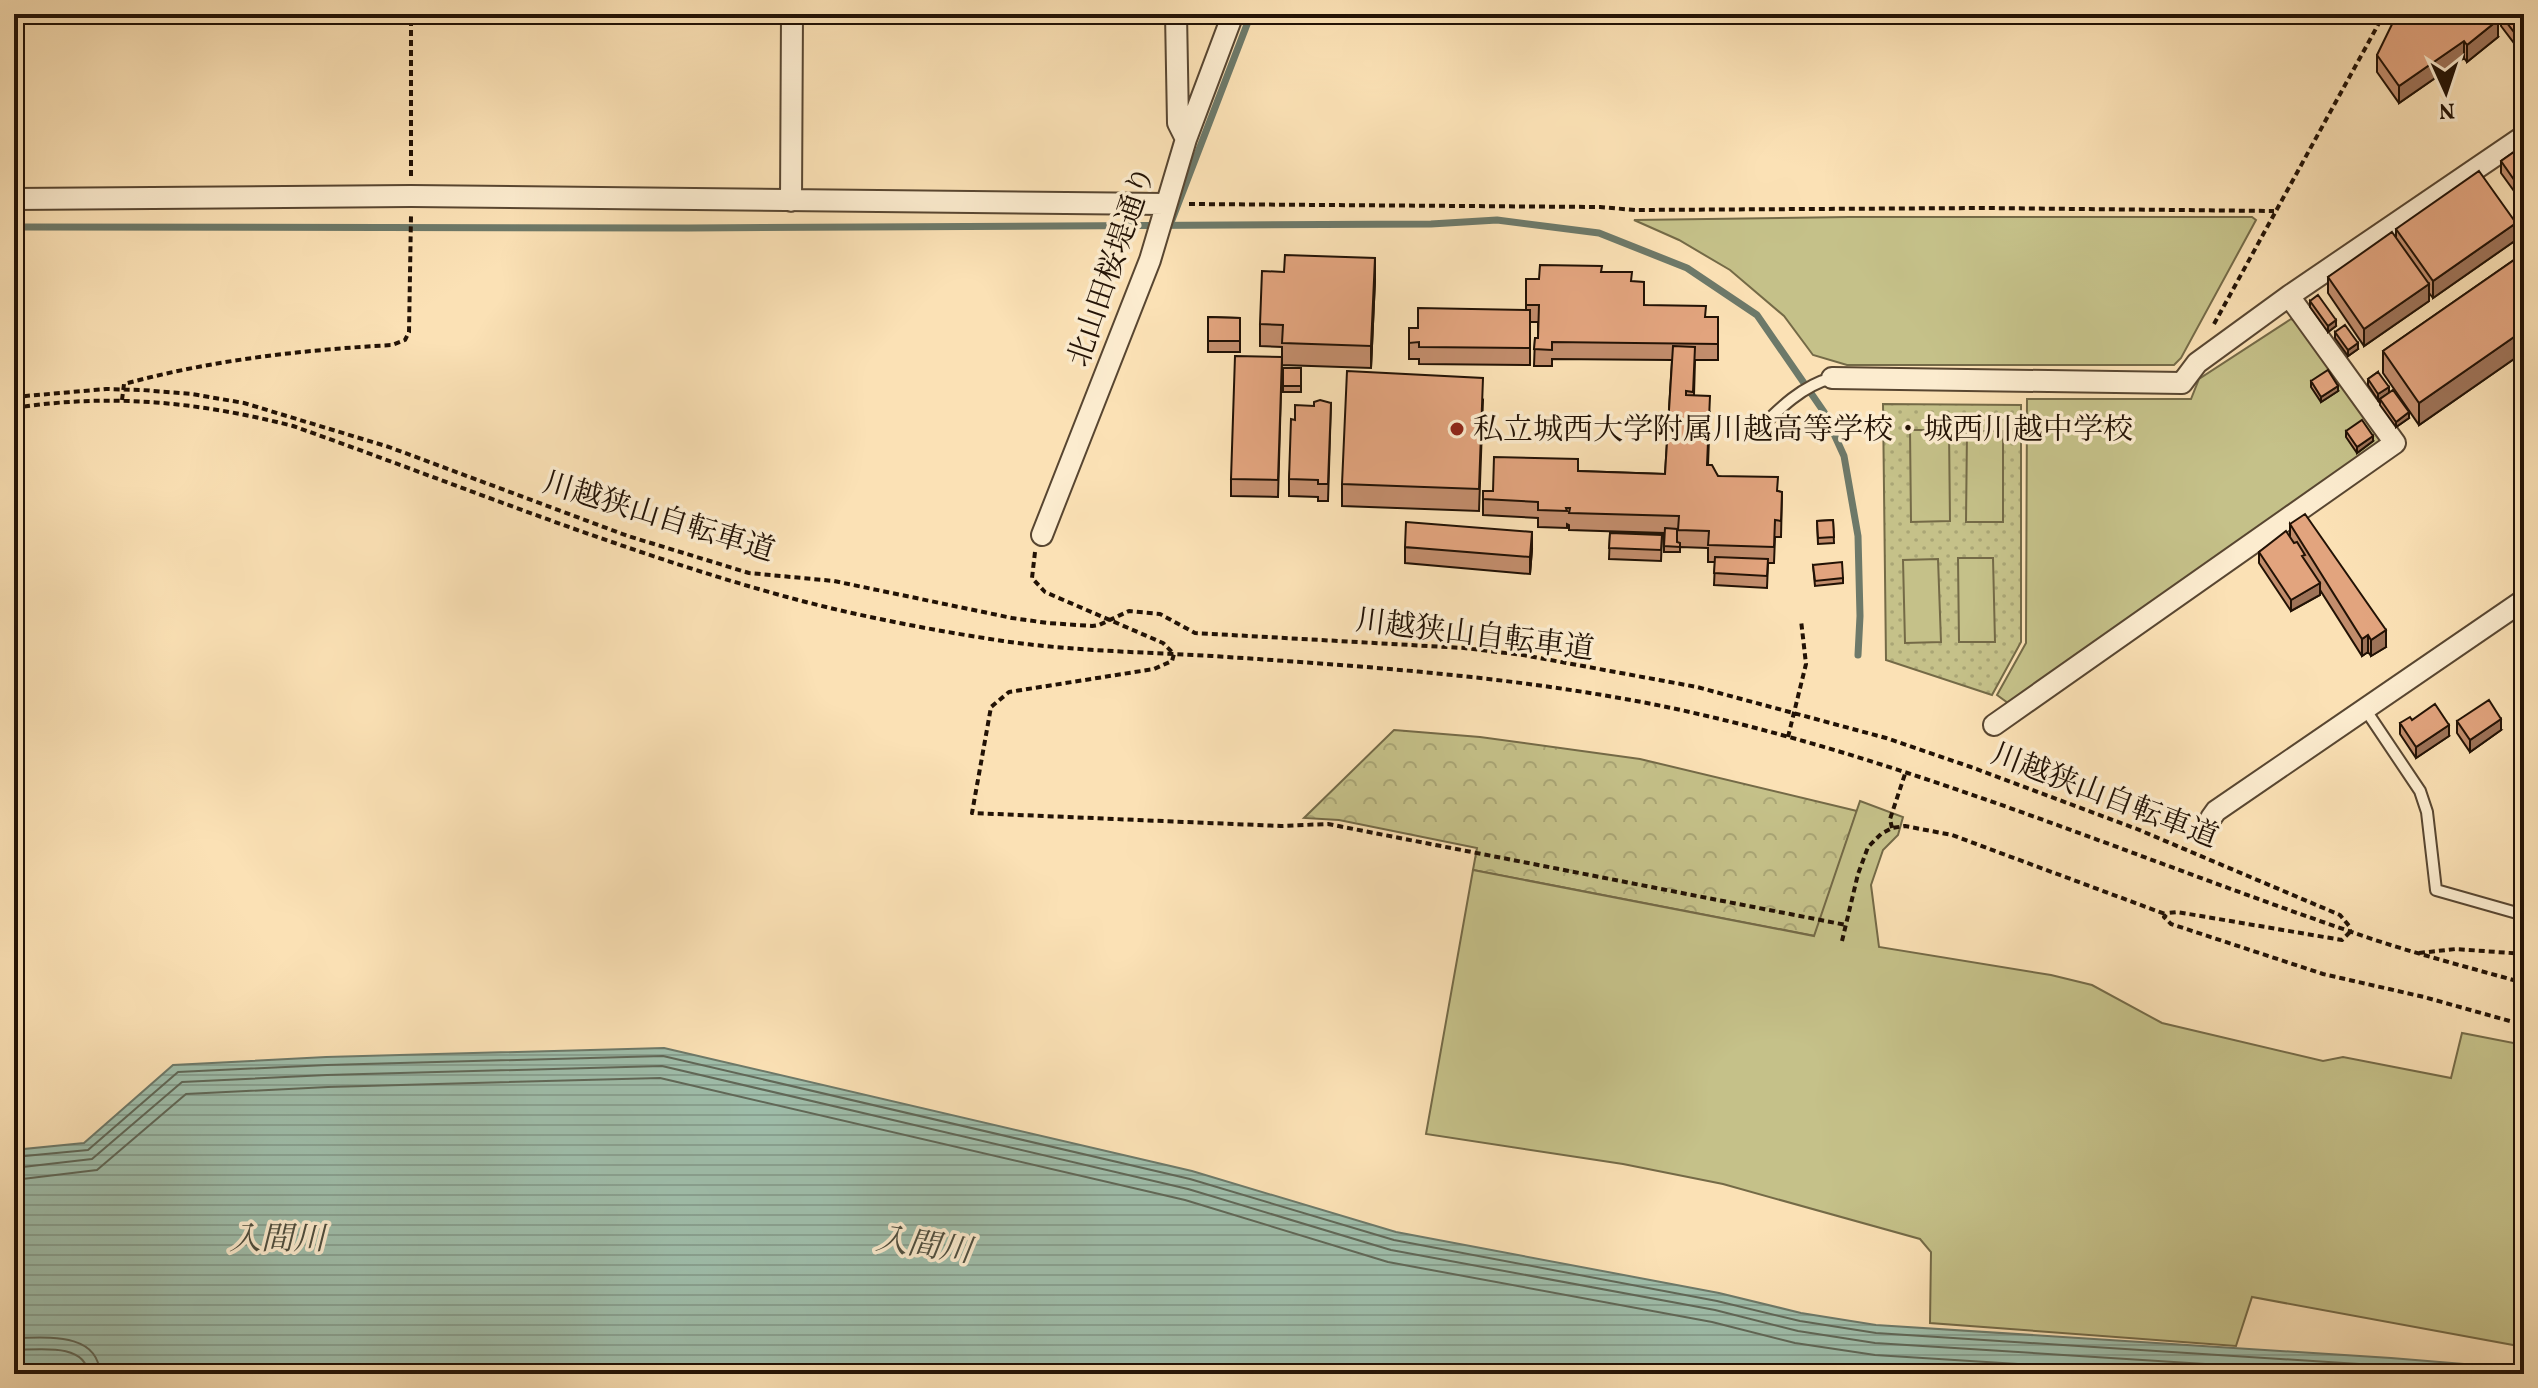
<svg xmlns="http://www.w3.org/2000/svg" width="2538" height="1388" font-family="Vollkorn,'Noto Serif JP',serif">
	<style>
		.forest { fill: url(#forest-crowns); stroke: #746a47; stroke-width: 2 }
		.park { fill: url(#park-dots); stroke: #746a47; stroke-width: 2 }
		.garden { fill: #c5c189; stroke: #746a47; stroke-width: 2 }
		.water { fill: url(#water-rules); stroke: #6d7969; stroke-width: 2 }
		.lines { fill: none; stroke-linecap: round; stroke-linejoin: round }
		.shore { stroke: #606858; stroke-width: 2 }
		.stream { stroke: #6d7969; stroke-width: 7 }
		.service-casing { stroke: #584631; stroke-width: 14 }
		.minor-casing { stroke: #584631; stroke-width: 24 }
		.path { stroke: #221205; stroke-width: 4; stroke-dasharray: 6 4; stroke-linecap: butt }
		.service { stroke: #fceccf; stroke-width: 10 }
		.minor { stroke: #fceccf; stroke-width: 20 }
		.wall { fill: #c28d6c; stroke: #221205; stroke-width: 2 }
		.shaded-wall { fill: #9e7358; stroke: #221205; stroke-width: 2 }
		.building { fill: #e2a47e; stroke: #221205; stroke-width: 2 }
		.poi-dot { fill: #8f2418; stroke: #fceccf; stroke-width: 3 }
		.labels { text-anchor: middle; stroke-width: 7; stroke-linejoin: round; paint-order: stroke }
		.street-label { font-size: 30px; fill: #221205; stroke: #fceccf }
		.poi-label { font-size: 30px; fill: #221205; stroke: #fceccf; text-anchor: start }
		.water-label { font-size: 32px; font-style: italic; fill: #4e4e3f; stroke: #fceccf }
	</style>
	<defs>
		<pattern id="forest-crowns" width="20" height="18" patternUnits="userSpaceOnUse" patternTransform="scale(2)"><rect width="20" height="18" fill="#c5c189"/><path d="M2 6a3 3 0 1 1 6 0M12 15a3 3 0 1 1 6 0" fill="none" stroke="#a9a575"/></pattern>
		<pattern id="park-dots" width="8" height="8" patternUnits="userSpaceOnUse" patternTransform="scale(2)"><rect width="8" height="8" fill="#c5c189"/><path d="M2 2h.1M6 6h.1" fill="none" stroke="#a9a575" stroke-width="1.8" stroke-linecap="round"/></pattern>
		<pattern id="water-rules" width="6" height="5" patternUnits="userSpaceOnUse" patternTransform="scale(2)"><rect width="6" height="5" fill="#9fbeab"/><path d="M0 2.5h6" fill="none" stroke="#89a292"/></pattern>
	</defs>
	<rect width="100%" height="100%" fill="#fbe1b5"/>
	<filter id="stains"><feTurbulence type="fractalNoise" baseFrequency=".0025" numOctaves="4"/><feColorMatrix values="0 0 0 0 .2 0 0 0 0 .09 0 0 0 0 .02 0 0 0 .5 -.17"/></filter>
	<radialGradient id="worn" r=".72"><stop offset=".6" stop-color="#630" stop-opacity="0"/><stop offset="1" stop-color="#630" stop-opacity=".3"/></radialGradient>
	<!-- forest -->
	<path class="forest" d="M1394 730 1480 737 1640 759 1857 811 1815 936 1473 870 1477 848 1339 820 1304 818Z"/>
	<!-- park -->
	<path class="park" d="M1883 404 2021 405V642L1992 695 1886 660Z"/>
	<!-- garden -->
	<path class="garden" d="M1849 217H2252L2256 220 2181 358 2174 365H1847L1813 355 1784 316 1730 270 1679 240 1634 220Z
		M2291 319 2301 323 2379 438V446L2008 703 1997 695 2026 643 2027 399H2191L2199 379Z
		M1910 430H1949L1950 521 1911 522Z
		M1967 431H2003V522H1966Z
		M1958 558H1993L1995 642H1959Z
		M1938 559 1941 642 1905 643 1903 560Z
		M1860 801 1903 817 1898 835 1883 850 1871 885 1879 947 2051 975 2092 985 2162 1023 2323 1061 2343 1057 2451 1078 2462 1033 2524 1045V1347L2252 1297 2236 1346 1930 1323 1931 1252 1920 1239 1723 1184 1623 1164 1426 1134 1473 870 1814 936Z"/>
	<!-- water -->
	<path class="water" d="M664 1048 1192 1171 1396 1232 1719 1293 1801 1313 1876 1325 2391 1358 2524 1369V1374H679C458 1369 236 1376 14 1368V1150L84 1143 173 1065 326 1057Z"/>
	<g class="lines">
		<!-- shore -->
		<path class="shore" d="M14 1157 88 1150 178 1072 327 1065 663 1056 1190 1179 1394 1240 1717 1301 1800 1321 1876 1333 2390 1366 2485 1374
			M14 1168 92 1159 182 1082 327 1075 662 1066 1188 1189 1391 1250 1715 1310 1798 1331 1875 1343 2364 1374
			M14 1180 97 1170 186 1094 328 1087 660 1078 1185 1200 1388 1262 1712 1322 1795 1343 1875 1355 2175 1374
			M14 1338C45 1338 98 1331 100 1374
			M14 1350C37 1350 86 1342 88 1374"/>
		<!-- stream -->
		<path class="stream" d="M1170 225 1251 14
			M14 227 688 228 1431 224 1497 220 1599 233 1687 268 1757 315 1824 412 1844 456 1858 536 1860 616 1858 655"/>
		<defs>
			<path id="service" d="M1756 432C1778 410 1801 386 1832 378
				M2365 709 2420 791 2427 812 2436 890 2524 915"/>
			<path id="minor" d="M1176 14 1178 123 1186 139
				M14 199 411 196 1165 204
				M791 201 792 14
				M1832 378 2182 383 2197 363 2289 296 2524 136
				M1042 535 1150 260 1186 139 1233 14
				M1994 725 2395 443 2289 296
				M2211 818 2216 811 2524 600"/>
		</defs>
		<!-- service casing -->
		<use href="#service" class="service-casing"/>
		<!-- minor casing -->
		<use href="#minor" class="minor-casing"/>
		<!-- path -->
		<path class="path" d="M411 176V14
			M1189 204 1600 207 1635 210 1984 208 2274 211
			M2214 324 2384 14
			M14 397 106 389 142 390 192 394 244 403 389 447 628 536 749 573 834 581 1012 618 1048 623 1092 626 1099 625 1129 611 1160 614 1195 633 1464 648 1523 655 1697 687 1886 738 1971 767 2137 829 2340 915 2350 927V932
			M122 400 124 384C212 360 301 350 392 345L405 340 409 332 411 216
			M14 408C111 393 199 402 293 426 457 484 619 551 787 597 857 616 931 630 1003 641 1072 651 1142 652 1212 656 1363 666 1513 676 1662 706 1898 755 2119 852 2346 930 2404 951 2464 966 2524 983
			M1035 552 1032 578 1045 592 1163 643 1174 654 1172 661 1154 669 1009 692 991 707 972 813 1281 826 1328 824 1846 925
			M1788 737 1806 664 1801 620
			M1892 828 1890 819 1906 771
			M2350 932 2342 940 2177 912 2168 913 2164 917 2171 924 2323 974 2424 997 2524 1025
			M1842 941 1858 874 1868 847 1881 834 1892 828 1905 826 1952 835 2165 914
			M2419 953 2456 949 2524 954"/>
		<!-- service -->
		<use href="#service" class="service"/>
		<!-- minor -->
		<use href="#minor" class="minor"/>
	</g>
	<!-- wall -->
	<path class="wall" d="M2524 14V42L2517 47 2501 26V15Z
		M2429 16 2498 37 2467 62 2464 58 2399 103 2377 72V55Z
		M2524 145V205L2501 173V161Z
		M2396 229 2516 240 2433 298 2429 293V301L2364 346 2328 293V277L2396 237Z
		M2524 253V352L2419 425 2383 373V351Z
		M1602 272 1632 282 1644 305 1706 317H1718V360H1695L1694 395 1710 412 1708 465 1718 476 1782 492 1781 537H1775L1774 563H1768L1767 588 1714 585 1715 562H1708V548L1680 547V552H1664V533L1569 530V525L1567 524V528L1538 527V518L1483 515V491H1493L1578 471 1665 474 1672 360 1552 359V366H1534L1535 338H1538V322H1530V365L1419 364V359H1409V328H1418L1526 310V279H1539Z
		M1375 280 1371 368 1282 365V347L1260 346V324Z
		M2310 301 2336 326 2328 332 2310 307Z
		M1208 317 1240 318V352H1208Z
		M2335 332 2358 349 2348 356 2335 338Z
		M1282 357 1278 497 1231 496V479Z
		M1283 368H1301V392H1283Z
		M2378 372V400L2368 385V379Z
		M2311 381 2338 391 2321 402 2311 387Z
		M2380 399 2409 418 2396 427 2380 405Z
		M1483 400 1479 511 1342 506V484Z
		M1331 403 1328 501H1318V497L1289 496V479L1295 420 1314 406Z
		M2346 431 2373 441 2357 453 2346 437Z
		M1833 520 1834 543 1818 544 1817 521Z
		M2290 524 2386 647 2371 656 2368 652 2362 656 2320 590V595L2291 611 2259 563V552L2290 536Z
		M1610 533 1662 535 1661 561 1609 559Z
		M1405 547 1532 549 1530 574 1405 563Z
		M1813 565 1843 578V583L1815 586Z
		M2412 720 2449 736 2416 758 2400 734V723Z
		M2457 721 2501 730 2470 752 2457 733Z"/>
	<!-- shaded-wall -->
	<path class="shaded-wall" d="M2498 20V37L2467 62V45Z
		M2524 31V42L2517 47V36Z
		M2464 41V58L2399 103V86Z
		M2516 223V240L2433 298V281Z
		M1375 258V280L1371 368V346Z
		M2429 284V301L2364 346V329Z
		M2336 320V326L2328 332V326Z
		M2524 330V352L2419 425V403Z
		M2358 343V349L2348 356V350Z
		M2338 386V391L2321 402V397Z
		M2389 387V393L2378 400V394Z
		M2409 412V418L2396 427V422Z
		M2373 436V441L2357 453V447Z
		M1532 532V549L1530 574V557Z
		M2320 583V595L2291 611V600Z
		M2386 630V647L2371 656V640Z
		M2368 635V652L2362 656V639Z
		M2501 719V730L2470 752V740Z
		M2449 725V736L2416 758V747Z"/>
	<!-- building -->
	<path class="building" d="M2397 14H2427L2429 16 2432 14H2494L2498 20 2467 45 2464 41 2399 86 2377 55Z
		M2503 14H2524V31L2517 36 2501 15Z
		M2524 145V194L2501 161Z
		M2479 171 2516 223 2433 281 2396 229Z
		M2392 232 2429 284 2364 329 2328 277Z
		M2524 253V330L2419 403 2383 351Z
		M1285 255 1375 258 1371 346 1282 343 1283 325 1260 324 1262 271 1284 272Z
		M1540 265 1602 266 1601 272H1632L1631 281 1644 282V305L1706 306 1705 317H1718V344L1552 342V350L1534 349 1535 338H1538L1539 305H1526V279H1539Z
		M2318 295 2336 320 2328 326 2310 301Z
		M1418 308 1530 310V348L1419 347V342L1409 343V328H1418Z
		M1208 317 1240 318V341H1208Z
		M2345 325 2358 343 2348 350 2335 332Z
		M1673 346 1695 347 1693 392 1686 391V395L1710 396 1707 465H1712L1718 476 1778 477 1777 491 1782 492 1781 521 1775 520 1774 547 1708 545 1709 531 1678 530 1679 516 1569 513 1570 508H1566L1567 511 1538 510V502L1483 499V491H1493L1494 457 1578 459V471L1665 474Z
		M1235 356 1282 357 1278 480 1231 479Z
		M1283 368H1301V386H1283Z
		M2328 370 2338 386 2321 397 2311 381Z
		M1347 371 1483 378 1479 489 1342 484Z
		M2378 372 2389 387 2378 394 2368 379Z
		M2393 390 2409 412 2396 422 2380 399Z
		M1320 400 1331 403 1328 484H1318V480L1289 479 1291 419 1295 420V405L1314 406V402Z
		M2362 420 2373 436 2357 447 2346 431Z
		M2305 514 2386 630 2371 640 2368 635 2362 639 2290 524Z
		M1833 520 1834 537 1818 538 1817 521Z
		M1406 522 1532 532 1530 557 1405 547Z
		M1665 528 1677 529V542L1680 543V547L1664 546Z
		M2286 531 2294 543 2297 542 2305 555 2302 556 2320 583 2291 600 2259 552Z
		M1610 533 1662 535 1661 550 1609 548Z
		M1715 557 1768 559 1767 576 1714 573Z
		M1842 562 1843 578 1815 581 1813 565Z
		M2489 700 2501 719 2470 740 2457 721Z
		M2435 704 2449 725 2416 747 2400 723 2410 717 2412 720Z"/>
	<!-- markers -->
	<circle class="poi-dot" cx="1457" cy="429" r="8"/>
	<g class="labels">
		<!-- street labels -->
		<g class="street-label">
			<text transform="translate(1111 266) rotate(-71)" y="10">北山田桜堤通り</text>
			<text transform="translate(659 516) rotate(17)" y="10">川越狭山自転車道</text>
			<text transform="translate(1475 634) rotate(7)" y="10">川越狭山自転車道</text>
			<text transform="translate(2105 795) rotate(21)" y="10">川越狭山自転車道</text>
		</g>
		<!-- poi labels -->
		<g class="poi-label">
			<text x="1473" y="439">私立城西大学附属川越高等学校・城西川越中学校</text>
		</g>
		<!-- water labels -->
		<g class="water-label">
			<text x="277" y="1249">入間川</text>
			<text transform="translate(924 1244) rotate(8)" y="11">入間川</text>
		</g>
	</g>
	<!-- margin -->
	<rect width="2538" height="1388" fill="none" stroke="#fbe1b5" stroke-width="48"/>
	<rect x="16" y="16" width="2506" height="1356" fill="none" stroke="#221205" stroke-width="4"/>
	<rect x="24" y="24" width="2490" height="1340" fill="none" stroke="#221205" stroke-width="2"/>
	<!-- north arrow -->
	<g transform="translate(2446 92) rotate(177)" stroke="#fceccf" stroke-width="6" paint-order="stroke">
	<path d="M0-6L14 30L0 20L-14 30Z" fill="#221205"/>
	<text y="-12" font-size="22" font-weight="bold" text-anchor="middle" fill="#221205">N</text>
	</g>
	<rect width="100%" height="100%" filter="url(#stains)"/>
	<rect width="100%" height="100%" fill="url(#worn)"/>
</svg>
